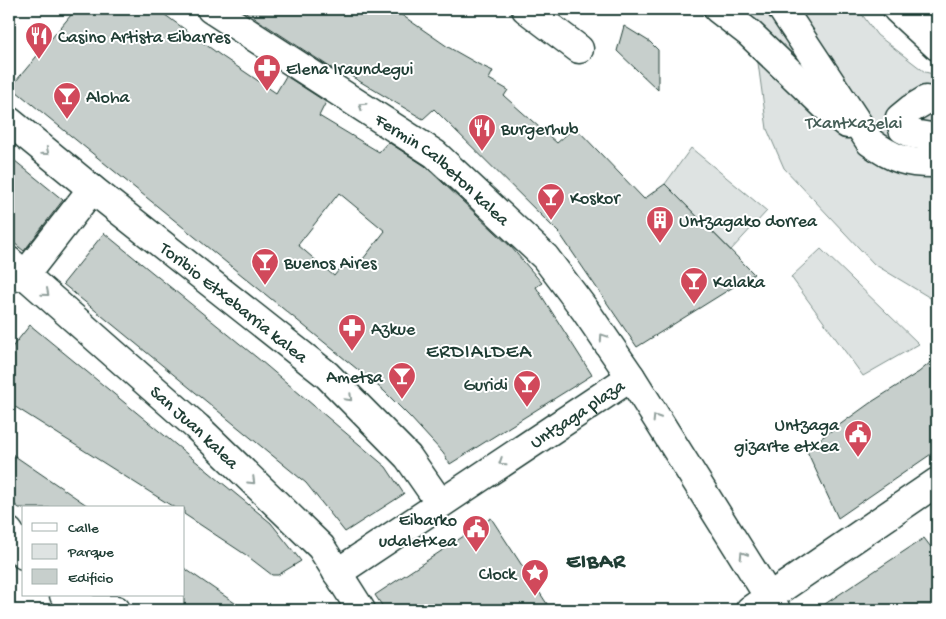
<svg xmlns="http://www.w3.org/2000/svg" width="946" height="619" font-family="'Gochi Hand',sans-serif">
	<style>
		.green { fill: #dee3e2; stroke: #7e908b }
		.building { fill: #c7cfcc; stroke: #1f3d34; fill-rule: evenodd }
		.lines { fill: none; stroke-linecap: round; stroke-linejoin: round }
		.minor-casing { stroke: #1f3d34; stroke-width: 31 }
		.minor { stroke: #fff; stroke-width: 28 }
		.oneway { stroke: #8f9e9a }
		.labels { text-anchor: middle; stroke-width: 4; stroke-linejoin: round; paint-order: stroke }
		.poi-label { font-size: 18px; fill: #1f3d34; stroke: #fff; text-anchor: start }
		.park-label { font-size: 18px; fill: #455e57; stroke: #fff }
		.street-label { font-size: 18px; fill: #1f3d34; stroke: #fff }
		.quarter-label { font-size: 20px; letter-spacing: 1px; fill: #1f3d34; stroke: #fff }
		.district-label { font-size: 22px; font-weight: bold; letter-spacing: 1px; fill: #1f3d34; stroke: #fff }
	</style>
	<rect width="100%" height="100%" fill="#fff"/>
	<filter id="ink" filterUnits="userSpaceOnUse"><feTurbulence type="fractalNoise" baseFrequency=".02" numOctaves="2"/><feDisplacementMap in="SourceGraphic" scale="10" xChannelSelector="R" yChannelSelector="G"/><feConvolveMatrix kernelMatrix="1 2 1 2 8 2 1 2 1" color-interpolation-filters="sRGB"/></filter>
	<g filter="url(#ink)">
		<!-- green -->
		<path class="green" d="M713 9H858L877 35 925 72 937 75V302L874 264 784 168 767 129 758 63 741 34Z
			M691 148 767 211 731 250 665 184Z
			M821 249 919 344 863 376 791 277Z"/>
		<!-- building -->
		<path class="building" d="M76 9H157L220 55 276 93 286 76 326 102 319 116 379 152 388 142 425 166 511 247 542 283 536 287 592 375 450 464 443 453 410 417 384 391 11 87ZM339 193 385 231 356 268 347 260 334 276 298 245Z
			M241 9H393L448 47 478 64 493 71 489 79 508 90 504 96 557 143 575 127 644 199 665 184 754 274 637 347 560 234 434 109 423 119 344 72 342 75Z
			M624 26 650 42 658 50V90L617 51Z
			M9 156 63 200 24 251 9 239Z
			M104 233 261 361 386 467 404 494 345 532 306 483 63 284Z
			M30 325 271 523 301 561 278 575H272L246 555 184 514V508H175L9 403V351Z
			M937 357V450L838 518 806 449 870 403 919 372Z
			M9 452 91 508H19L9 500Z
			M491 518 551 610H385L375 595Z
			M924 538 937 555V610H816Z
			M184 568 245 610H184Z"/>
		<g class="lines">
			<defs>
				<g id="minor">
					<path id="s1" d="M211 9 435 154 545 257 585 310 631 377 769 597 776 610"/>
					<path d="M526 9 579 49"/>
					<path d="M718 9 749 33 825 106 847 124"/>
					<path d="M782 9 870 142C893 159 908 164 937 163"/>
					<path d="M897 9 937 46"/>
					<path d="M901 12 937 14"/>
					<path d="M926 100 911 109 900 118 903 129 913 134 937 138"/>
					<path id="s2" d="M9 121 92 189 327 375 408 457 440 503"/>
					<path id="s3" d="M9 261 197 427 321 547 361 610"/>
					<path d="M9 278 25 275 92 189"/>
					<path d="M9 532 24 555"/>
					<path id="s4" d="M337 573 631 377"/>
					<path d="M64 595 90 610H116"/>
					<path d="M750 610 937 482"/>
				</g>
			</defs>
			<!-- minor casing -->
			<use href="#minor" class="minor-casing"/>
			<!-- minor -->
			<use href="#minor" class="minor"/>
		</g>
		<!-- one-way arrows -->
		<defs><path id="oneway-chevron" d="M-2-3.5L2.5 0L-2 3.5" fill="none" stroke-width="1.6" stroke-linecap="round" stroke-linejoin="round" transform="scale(1.25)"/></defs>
		<g class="oneway">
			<use href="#oneway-chevron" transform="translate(362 106) rotate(-147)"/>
			<use href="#oneway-chevron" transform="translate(46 152) rotate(39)"/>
			<use href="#oneway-chevron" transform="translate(46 293) rotate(41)"/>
			<use href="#oneway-chevron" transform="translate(603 337) rotate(-124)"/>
			<use href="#oneway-chevron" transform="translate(349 398) rotate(45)"/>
			<use href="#oneway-chevron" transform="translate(656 418) rotate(-122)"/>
			<use href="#oneway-chevron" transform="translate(502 462) rotate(147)"/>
			<use href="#oneway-chevron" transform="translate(252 481) rotate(44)"/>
			<use href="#oneway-chevron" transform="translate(743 555) rotate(-122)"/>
		</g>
	</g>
	<!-- icons -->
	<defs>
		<symbol id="restaurant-pin" viewBox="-11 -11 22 30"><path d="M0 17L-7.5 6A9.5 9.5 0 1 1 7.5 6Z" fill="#d1495b" stroke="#fff"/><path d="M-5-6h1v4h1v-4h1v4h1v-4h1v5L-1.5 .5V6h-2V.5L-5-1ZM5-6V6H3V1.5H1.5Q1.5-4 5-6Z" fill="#fff"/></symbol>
		<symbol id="pharmacy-pin" viewBox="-11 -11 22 30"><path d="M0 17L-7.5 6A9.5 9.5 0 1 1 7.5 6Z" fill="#d1495b" stroke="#fff"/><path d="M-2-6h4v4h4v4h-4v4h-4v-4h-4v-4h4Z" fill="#fff"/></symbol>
		<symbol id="bar-pin" viewBox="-11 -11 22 30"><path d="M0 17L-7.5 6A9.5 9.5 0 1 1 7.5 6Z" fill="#d1495b" stroke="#fff"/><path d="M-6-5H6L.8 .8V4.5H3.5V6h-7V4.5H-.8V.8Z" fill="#fff"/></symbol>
		<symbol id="building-pin" viewBox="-11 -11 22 30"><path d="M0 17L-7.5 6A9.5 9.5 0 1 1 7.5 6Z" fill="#d1495b" stroke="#fff"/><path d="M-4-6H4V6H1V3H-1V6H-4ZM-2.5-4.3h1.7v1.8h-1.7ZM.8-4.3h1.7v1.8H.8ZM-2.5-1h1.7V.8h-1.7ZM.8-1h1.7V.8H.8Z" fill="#fff"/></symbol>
		<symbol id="civic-pin" viewBox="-11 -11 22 30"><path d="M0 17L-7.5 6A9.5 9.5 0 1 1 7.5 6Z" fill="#d1495b" stroke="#fff"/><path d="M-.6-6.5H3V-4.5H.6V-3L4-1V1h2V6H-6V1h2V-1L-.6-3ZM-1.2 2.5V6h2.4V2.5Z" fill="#fff"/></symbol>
		<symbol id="sight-pin" viewBox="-11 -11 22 30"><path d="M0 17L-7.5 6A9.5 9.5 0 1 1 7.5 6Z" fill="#d1495b" stroke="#fff"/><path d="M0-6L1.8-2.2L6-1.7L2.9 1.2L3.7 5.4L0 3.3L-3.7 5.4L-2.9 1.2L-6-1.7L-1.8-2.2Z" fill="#fff"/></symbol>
	</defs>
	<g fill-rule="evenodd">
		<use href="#restaurant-pin" x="23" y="20" width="32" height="43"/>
		<use href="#pharmacy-pin" x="251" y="52" width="32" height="43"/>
		<use href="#bar-pin" x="51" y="80" width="32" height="43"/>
		<use href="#restaurant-pin" x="466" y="112" width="32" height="43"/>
		<use href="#bar-pin" x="535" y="181" width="32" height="43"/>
		<use href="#building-pin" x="644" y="204" width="32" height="43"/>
		<use href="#bar-pin" x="249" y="246" width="32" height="43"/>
		<use href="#bar-pin" x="678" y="265" width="32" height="43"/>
		<use href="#pharmacy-pin" x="336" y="312" width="32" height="43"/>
		<use href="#bar-pin" x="386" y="360" width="32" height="43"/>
		<use href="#bar-pin" x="511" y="368" width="32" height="43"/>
		<use href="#civic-pin" x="842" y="418" width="32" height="43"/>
		<use href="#civic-pin" x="460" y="513" width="32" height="43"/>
		<use href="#sight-pin" x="519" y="557" width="32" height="43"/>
	</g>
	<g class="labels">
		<!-- poi labels -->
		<g class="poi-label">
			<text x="58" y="42">Casino Artista Eibarres</text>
			<text x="286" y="74">Elena Iraundegui</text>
			<text x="86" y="102">Aloha</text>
			<text x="501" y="134">Burgerhub</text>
			<text x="570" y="203">Koskor</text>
			<text x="679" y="226">Untzagako dorrea</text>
			<text x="284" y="268">Buenos Aires</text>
			<text x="713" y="287">Kalaka</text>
			<text x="371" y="334">Azkue</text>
			<text x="383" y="382" text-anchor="end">Ametsa</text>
			<text x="508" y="390" text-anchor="end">Guridi</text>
			<text x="839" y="430" text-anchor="end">Untzaga<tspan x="839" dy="21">gizarte etxea</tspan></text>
			<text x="457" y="525" text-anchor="end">Eibarko<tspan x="457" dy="21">udaletxea</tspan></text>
			<text x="516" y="579" text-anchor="end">Clock</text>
		</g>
		<!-- park labels -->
		<g class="park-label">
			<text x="854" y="128">Txantxazelai</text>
		</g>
		<!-- street labels -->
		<g class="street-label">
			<text dy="6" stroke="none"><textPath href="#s1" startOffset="282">Fermin Calbeton kalea</textPath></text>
			<text dy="6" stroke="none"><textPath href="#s2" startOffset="289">Toribio Etxebarria kalea</textPath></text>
			<text dy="6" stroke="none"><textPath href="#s4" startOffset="288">Untzaga plaza</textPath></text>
			<text dy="6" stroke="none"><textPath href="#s3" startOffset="249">San Juan kalea</textPath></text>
		</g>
		<!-- quarter labels -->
		<g class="quarter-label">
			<text x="479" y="357">ERDIALDEA</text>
		</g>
		<!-- district labels -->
		<g class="district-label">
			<text x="596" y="567">EIBAR</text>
		</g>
	</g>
	<!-- margin -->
	<rect width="946" height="619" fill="none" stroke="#fff" stroke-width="30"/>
	<rect x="15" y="15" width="916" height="589" fill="none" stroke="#1f3d34" stroke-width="2" filter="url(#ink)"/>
	<!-- legend -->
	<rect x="22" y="506" width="162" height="90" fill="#ffffff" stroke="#a5b1ae"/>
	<rect x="32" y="523" width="25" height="8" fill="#ffffff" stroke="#a5b1ae"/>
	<text x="68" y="532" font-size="15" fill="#1f3d34">Calle</text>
	<rect x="32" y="544" width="25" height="15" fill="#dee3e2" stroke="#a5b1ae"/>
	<text x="68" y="556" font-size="15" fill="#1f3d34">Parque</text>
	<rect x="32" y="569" width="25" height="15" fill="#c7cfcc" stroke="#a5b1ae"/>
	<text x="68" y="582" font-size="15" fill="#1f3d34">Edificio</text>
</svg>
